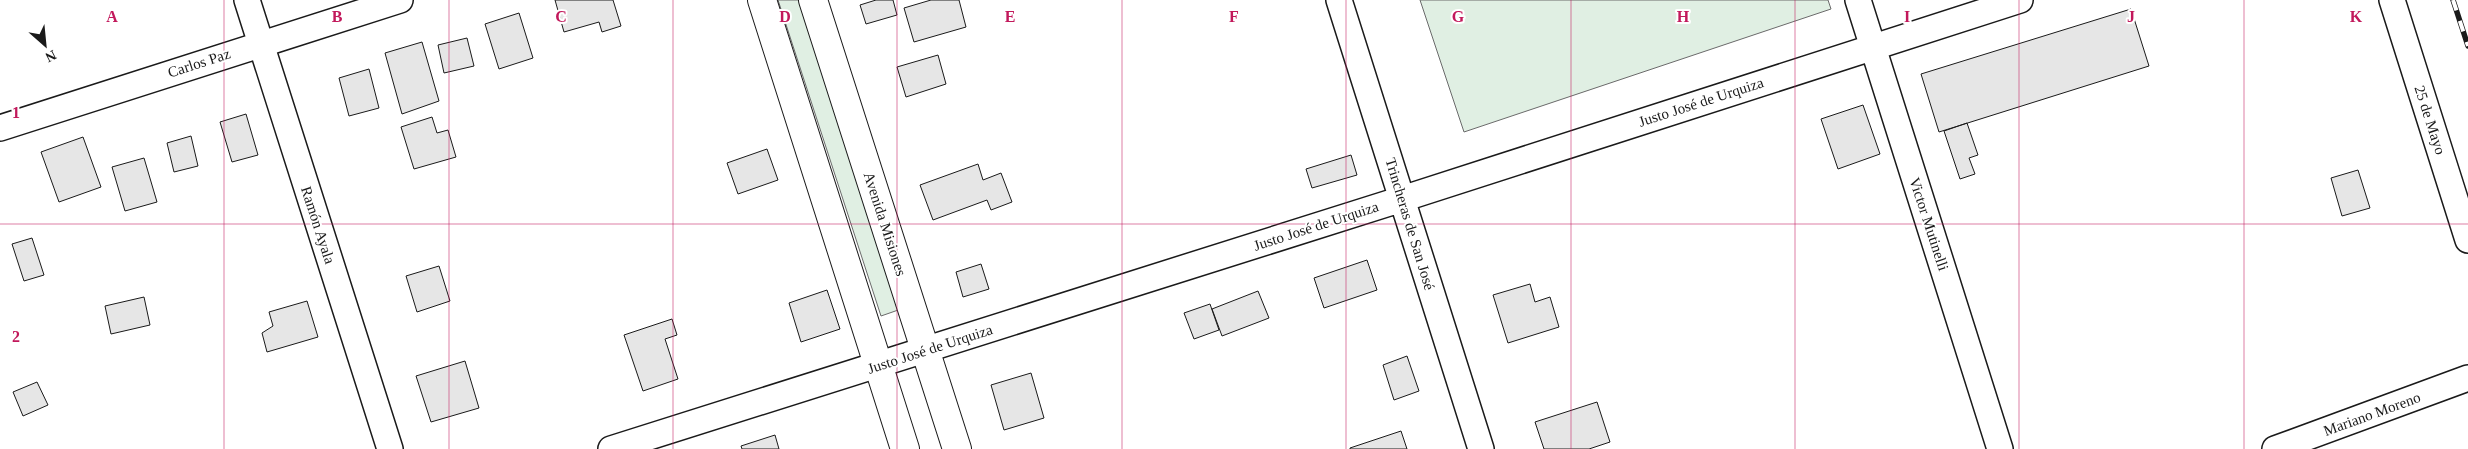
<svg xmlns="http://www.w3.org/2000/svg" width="2468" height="449" font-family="'Times New Roman',serif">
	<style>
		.green { fill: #e0efe3; stroke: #6a6a6a }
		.building { fill: #e6e6e6; stroke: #1a1a1a }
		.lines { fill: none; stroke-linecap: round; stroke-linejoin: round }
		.street-casing { stroke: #1a1a1a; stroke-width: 28 }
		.secondary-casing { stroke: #1a1a1a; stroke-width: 30 }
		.street { stroke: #fff; stroke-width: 25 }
		.secondary { stroke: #fff; stroke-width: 28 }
		.rail-casing { stroke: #1a1a1a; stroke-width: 5.5 }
		.rail { stroke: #fff; stroke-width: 4; stroke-dasharray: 11; stroke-linecap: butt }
		.grid { fill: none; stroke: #c2185b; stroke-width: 1; stroke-opacity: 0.55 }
		.labels { text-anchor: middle; stroke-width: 4; stroke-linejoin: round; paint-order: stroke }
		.street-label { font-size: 15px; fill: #1a1a1a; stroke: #fff }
		.grid-label { font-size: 16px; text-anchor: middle; font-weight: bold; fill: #c2185b; stroke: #fff; stroke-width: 4; stroke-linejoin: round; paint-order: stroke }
	</style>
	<rect width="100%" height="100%" fill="#fff"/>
	<!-- green -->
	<path class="green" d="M778 0H803L904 308 881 316Z
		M1420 0H1828L1831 9 1464 132Z"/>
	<!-- building -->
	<path class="building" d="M555 0H613L621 26 602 32 599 22 564 32Z
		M876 0H893L897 15 866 24 860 5Z
		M931 0H959L966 27 914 42 904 8Z
		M2131 9 2149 66 1939 132 1921 74Z
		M519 13 533 58 499 69 485 24Z
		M467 38 474 66 444 73 438 45Z
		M422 42 439 101 402 114 385 53Z
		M938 55 946 84 906 97 897 67Z
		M369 69 379 108 349 116 339 78Z
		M1863 105 1880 154 1838 169 1821 119Z
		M246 114 258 155 232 162 220 122Z
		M432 117 437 133 448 130 456 157 414 169 401 127Z
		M1967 123 1978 155 1969 158 1975 174 1960 179 1944 131Z
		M191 136 198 166 174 172 167 143Z
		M83 137 101 187 59 202 41 152Z
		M767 149 778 180 738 194 727 163Z
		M1351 155 1357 175 1312 188 1306 169Z
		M144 158 157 202 125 211 112 167Z
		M978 164 983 180 1001 173 1012 202 991 210 987 200 933 220 920 185Z
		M2358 170 2370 208 2342 216 2331 178Z
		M32 238 44 275 24 281 12 244Z
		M1367 260 1377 290 1324 308 1314 278Z
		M981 264 989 289 963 297 956 272Z
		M439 266 450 301 417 312 406 276Z
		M1530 284 1535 302 1550 297 1559 327 1508 343 1493 295Z
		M827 290 840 329 801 342 789 303Z
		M1258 291 1269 318 1222 336 1212 309Z
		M144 297 150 325 111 334 105 306Z
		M307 301 318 337 267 352 262 333 273 326 269 312Z
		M1210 304 1219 330 1194 339 1184 313Z
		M672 319 677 335 665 339 678 379 643 391 624 335Z
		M1407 356 1419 391 1394 400 1383 365Z
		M465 361 479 408 431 422 416 376Z
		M1031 373 1044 418 1004 430 991 385Z
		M37 382 48 405 23 416 13 392Z
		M1597 402 1610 442 1589 449H1544L1535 422Z
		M1401 431 1407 449H1350V448Z
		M775 435 779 449H742L741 446Z"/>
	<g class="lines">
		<defs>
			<path id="street" d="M247 0 390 449
				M1339 0 1481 449
				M1858 0 2000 449
				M2392 0 2468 240
				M0 128 400 0
				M611 449 1402 199 2020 0
				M2275 449 2468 378"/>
			<path id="secondary" d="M762 0 905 449
				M813 0 957 449"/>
		</defs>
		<!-- street casing -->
		<use href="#street" class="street-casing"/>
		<!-- secondary casing -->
		<use href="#secondary" class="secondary-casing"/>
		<!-- street -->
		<use href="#street" class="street"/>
		<!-- secondary -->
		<use href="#secondary" class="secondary"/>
		<defs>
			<path id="rail" d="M2453 0 2468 46"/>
		</defs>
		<!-- rail casing -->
		<use href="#rail" class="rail-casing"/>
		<!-- rail -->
		<use href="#rail" class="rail"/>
	</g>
	<!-- grid -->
	<path class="grid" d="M224 0V449M449 0V449M673 0V449M897 0V449M1122 0V449M1346 0V449M1571 0V449M1795 0V449M2019 0V449M2244 0V449M0 224H2468"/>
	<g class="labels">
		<!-- street labels -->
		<g class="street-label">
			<text transform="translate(199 63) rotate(-18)" y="5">Carlos Paz</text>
			<text transform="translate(1701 102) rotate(-18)" y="5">Justo José de Urquiza</text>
			<text transform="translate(2430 120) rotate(72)" y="5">25 de Mayo</text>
			<text transform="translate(885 224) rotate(72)" y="5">Avenida Misiones</text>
			<text transform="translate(1410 224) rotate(73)" y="5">Trincheras de San José</text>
			<text transform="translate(1929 224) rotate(72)" y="5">Victor Mutinelli</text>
			<text transform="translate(318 225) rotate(72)" y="5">Ramón Ayala</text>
			<text transform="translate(1316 226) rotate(-18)" y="5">Justo José de Urquiza</text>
			<text transform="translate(930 349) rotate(-18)" y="5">Justo José de Urquiza</text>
			<text transform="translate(2372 414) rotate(-20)" y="5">Mariano Moreno</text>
		</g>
	</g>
	<g class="grid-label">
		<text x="112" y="22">A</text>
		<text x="337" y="22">B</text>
		<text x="561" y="22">C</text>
		<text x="785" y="22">D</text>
		<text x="1010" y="22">E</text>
		<text x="1234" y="22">F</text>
		<text x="1458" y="22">G</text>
		<text x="1683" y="22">H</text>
		<text x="1907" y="22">I</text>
		<text x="2131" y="22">J</text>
		<text x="2356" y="22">K</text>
		<text x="16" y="118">1</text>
		<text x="16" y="342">2</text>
	</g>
	<!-- north arrow -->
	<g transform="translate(45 45) rotate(153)" stroke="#ffffff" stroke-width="4" paint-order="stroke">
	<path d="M0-4L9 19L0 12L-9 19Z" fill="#1a1a1a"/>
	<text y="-8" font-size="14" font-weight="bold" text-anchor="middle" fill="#1a1a1a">N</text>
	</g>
</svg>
